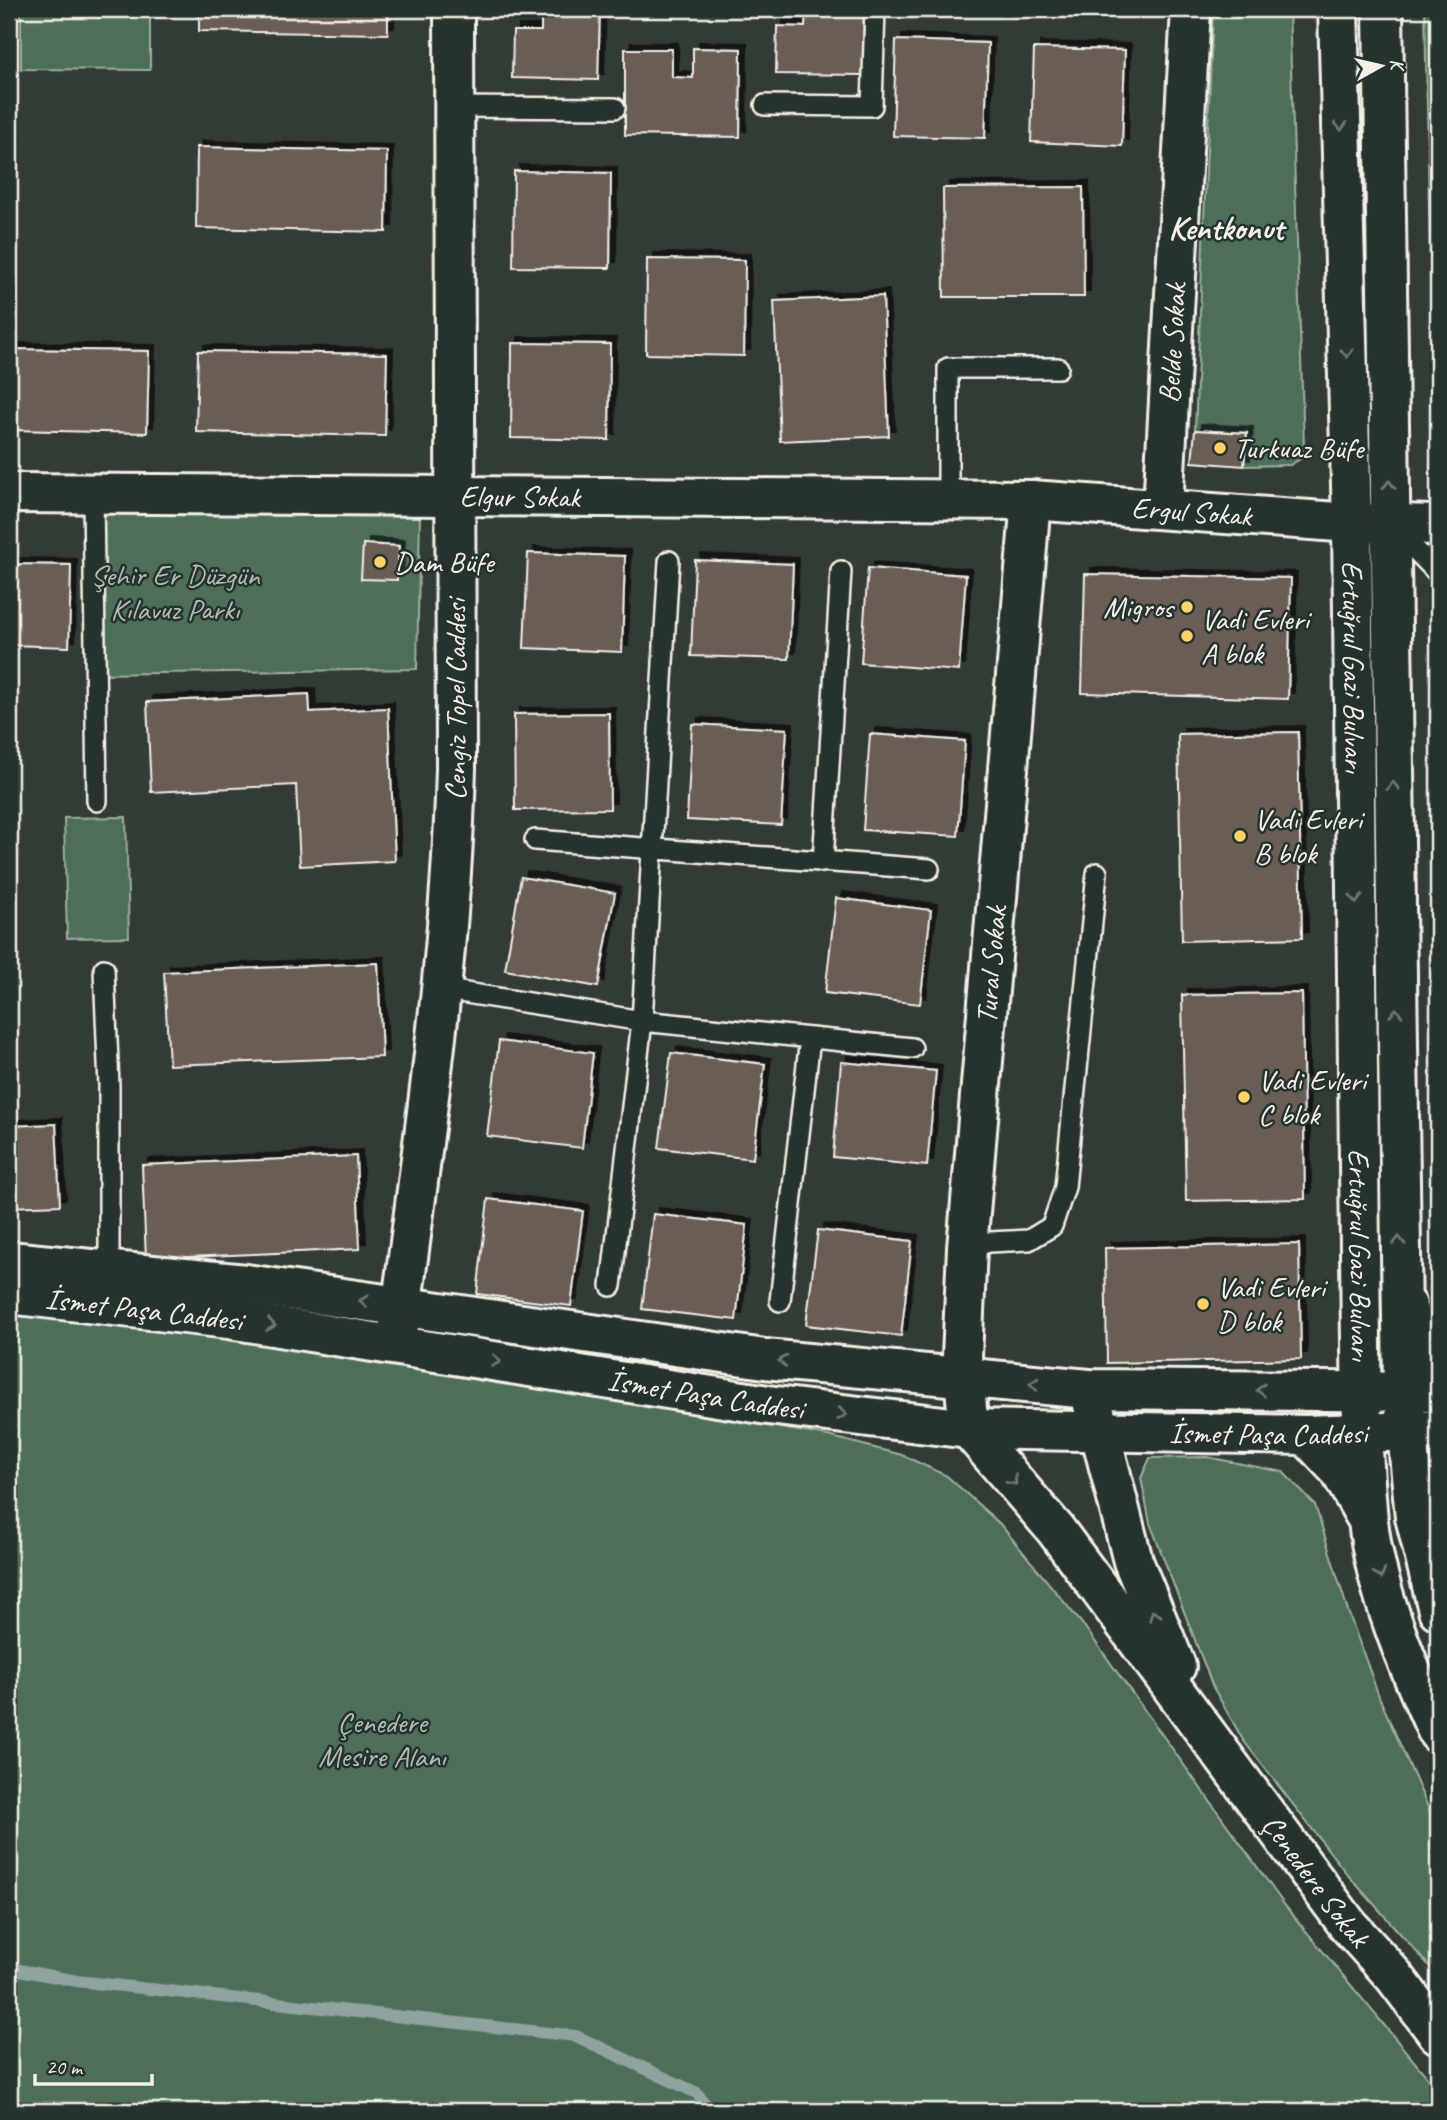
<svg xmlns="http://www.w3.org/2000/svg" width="1447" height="2120" font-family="Caveat,sans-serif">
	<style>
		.green { fill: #4d6e59; stroke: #a0b0a0; stroke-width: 2 }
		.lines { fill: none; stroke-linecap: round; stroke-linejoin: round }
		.stream { stroke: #8fa3a1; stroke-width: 12 }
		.building { fill: #695d57; stroke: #f4f1e8; stroke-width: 2; filter: url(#shadow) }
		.lane-casing { stroke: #f4f1e8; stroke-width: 24 }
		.street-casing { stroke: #f4f1e8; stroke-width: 44 }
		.secondary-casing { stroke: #f4f1e8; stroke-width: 44 }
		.lane { stroke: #26332d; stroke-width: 19 }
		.street { stroke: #26332d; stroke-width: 38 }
		.secondary { stroke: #26332d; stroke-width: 38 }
		.oneway { stroke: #6e766e }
		.poi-dot { fill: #ffd166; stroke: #26332d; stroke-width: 2.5 }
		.labels { text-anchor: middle; stroke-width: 5; stroke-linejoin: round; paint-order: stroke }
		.street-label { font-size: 30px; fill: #f4f1e8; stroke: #26332d }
		.poi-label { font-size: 30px; fill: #f4f1e8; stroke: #26332d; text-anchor: start }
		.park-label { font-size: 30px; fill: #b1bdaf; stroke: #26332d }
		.quarter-label { font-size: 33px; font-weight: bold; fill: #f4f1e8; stroke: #26332d }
	</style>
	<defs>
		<filter id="shadow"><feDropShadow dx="6" dy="-6" stdDeviation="0" flood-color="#0009"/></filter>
	</defs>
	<rect width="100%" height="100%" fill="#333b35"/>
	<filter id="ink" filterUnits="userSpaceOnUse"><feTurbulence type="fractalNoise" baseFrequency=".0143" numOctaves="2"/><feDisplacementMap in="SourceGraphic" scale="14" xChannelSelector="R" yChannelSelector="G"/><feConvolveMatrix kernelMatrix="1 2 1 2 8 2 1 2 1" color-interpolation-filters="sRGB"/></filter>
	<g filter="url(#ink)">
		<!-- green -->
		<path class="green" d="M21 9H150V70L21 69Z
			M1213 9H1289L1304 446 1300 459 1290 465 1244 466 1246 434 1195 430Z
			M1425 9H1438V455L1434 451Z
			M94 512 420 514 417 669 96 674Z
			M126 817 129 937 67 938 64 818Z
			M9 1315 225 1335 828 1436 902 1455 947 1476 1000 1524 1084 1626 1286 1907 1438 2090V2111H9Z
			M1207 1457 1283 1472 1315 1505 1349 1614 1380 1699 1438 1830V1976L1347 1874 1243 1740 1213 1687 1150 1523 1141 1478 1150 1458Z"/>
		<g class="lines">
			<!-- stream -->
			<path class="stream" d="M9 1968 77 1981 576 2036 697 2093 710 2111"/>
		</g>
		<!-- building -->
		<path class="building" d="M199 9H388V34L199 31Z
			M512 9H600L598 80 512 78 513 31H541V10Z
			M806 9H864L863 75 776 74 777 26 805 27Z
			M896 40 988 43 985 138 893 136Z
			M693 48 741 49 740 137 625 135V49H672V77L693 78Z
			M1034 48 1125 50 1122 146 1031 142Z
			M197 147 387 151 386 232 196 228Z
			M514 171 611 173 610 268 513 267Z
			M1083 187 1084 297H944L943 188Z
			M647 259 745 260 744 356 646 354Z
			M883 296 889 436 780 441 774 301Z
			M512 343 610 344 609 440 511 438Z
			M9 349 149 351 147 433 9 430Z
			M198 351 387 354 385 436 196 432Z
			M1195 430 1247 433 1244 466 1192 462Z
			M363 544 399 546 397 580 361 579Z
			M528 553 625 556 622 652 524 648Z
			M695 560 793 564 789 659 691 656Z
			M9 564 71 565 69 647 9 645Z
			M868 568 966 575 959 671 861 663Z
			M1085 574 1291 578 1288 699 1082 693Z
			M309 694 310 712 388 708 395 861 300 866 296 785 151 792 147 702Z
			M609 713 610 809 515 810 514 714Z
			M692 724 787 729 781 825 687 820Z
			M1298 732 1302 938 1182 941 1178 734Z
			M870 734 965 741 958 836 863 830Z
			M521 877 615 893 598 987 505 970Z
			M836 898 931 910 920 1004 825 993Z
			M378 963 382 1057 169 1065 164 972Z
			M1302 993 1305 1199 1186 1201 1182 995Z
			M499 1041 593 1053 582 1148 487 1136Z
			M671 1053 765 1064 753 1159 659 1148Z
			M841 1062 936 1071 927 1166 833 1157Z
			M56 1124 60 1205 9 1207V1126Z
			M356 1156 360 1249 146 1259 142 1165Z
			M488 1199 583 1211 571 1306 477 1294Z
			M653 1214 747 1225 736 1320 642 1309Z
			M818 1230 912 1241 901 1336 806 1325Z
			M1299 1244 1301 1359 1107 1363 1105 1248Z"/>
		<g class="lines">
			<defs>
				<path id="lane" d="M765 105 872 106 875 9
					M455 107 615 108
					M93 494 97 801
					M948 501V368H1058
					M1393 527 1438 573
					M669 561 642 1021 912 1048
					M535 840 929 869
					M823 862 841 571
					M104 969 109 1086V1276
					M441 989 642 1021 611 1286
					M967 1248 989 1242 1029 1240 1052 1226 1065 1187 1097 873
					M780 1301 810 1038"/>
				<g id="street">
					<path id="s1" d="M9 493 1031 500 1352 523 1438 525"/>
					<path id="s2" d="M1031 500 967 1248 962 1357 969 1429 1055 1529 1348 1925 1394 1976 1438 2034"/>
					<path id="s3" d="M1163 507 1191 9"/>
					<path id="s4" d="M397 1340C422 1150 451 960 456 768L454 9"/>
					<path d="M1089 1389 1133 1561 1176 1666"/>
				</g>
				<g id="secondary">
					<path id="s5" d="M1338 9 1352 523 1362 1434C1364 1462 1365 1491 1368 1520 1375 1590 1409 1669 1438 1733"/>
					<path d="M1383 9 1403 1390 1415 1517 1438 1610"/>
					<path d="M9 1261 246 1284 765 1359 1089 1389 1438 1392"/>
					<path id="s6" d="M9 1294 229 1319 768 1405 969 1429 1306 1435 1438 1430"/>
					<path d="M1407 1306 1423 1347 1438 1365"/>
					<path d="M1306 1435 1340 1471 1364 1514"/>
				</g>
			</defs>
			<!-- lane casing -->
			<use href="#lane" class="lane-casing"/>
			<!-- street casing -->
			<use href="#street" class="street-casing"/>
			<!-- secondary casing -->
			<use href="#secondary" class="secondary-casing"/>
			<!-- lane -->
			<use href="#lane" class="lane"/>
			<!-- street -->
			<use href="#street" class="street"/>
			<!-- secondary -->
			<use href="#secondary" class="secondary"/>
		</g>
		<!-- one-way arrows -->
		<defs><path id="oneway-chevron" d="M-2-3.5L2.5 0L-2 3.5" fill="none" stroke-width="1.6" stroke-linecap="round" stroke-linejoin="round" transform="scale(1.75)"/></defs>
		<g class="oneway">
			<use href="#oneway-chevron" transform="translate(1341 126) rotate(88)"/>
			<use href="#oneway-chevron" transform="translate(1347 353) rotate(89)"/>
			<use href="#oneway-chevron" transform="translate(1389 485) rotate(-91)"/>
			<use href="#oneway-chevron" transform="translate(1393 786) rotate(-91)"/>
			<use href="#oneway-chevron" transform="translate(1356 899) rotate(89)"/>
			<use href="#oneway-chevron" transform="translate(1396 1013) rotate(-91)"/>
			<use href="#oneway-chevron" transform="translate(1399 1241) rotate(-91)"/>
			<use href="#oneway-chevron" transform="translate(364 1301) rotate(-172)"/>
			<use href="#oneway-chevron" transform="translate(271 1325) rotate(9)"/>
			<use href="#oneway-chevron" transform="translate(496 1361) rotate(9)"/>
			<use href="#oneway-chevron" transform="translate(783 1361) rotate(-175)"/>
			<use href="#oneway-chevron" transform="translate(1034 1384) rotate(-175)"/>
			<use href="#oneway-chevron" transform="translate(1261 1390) rotate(-180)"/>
			<use href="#oneway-chevron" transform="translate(842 1414) rotate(7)"/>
			<use href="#oneway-chevron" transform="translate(1013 1481) rotate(49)"/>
			<use href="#oneway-chevron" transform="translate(1380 1574) rotate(75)"/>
			<use href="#oneway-chevron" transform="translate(1154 1615) rotate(-112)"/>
		</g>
	</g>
	<!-- markers -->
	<g class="poi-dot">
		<circle cx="1220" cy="448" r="7"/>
		<circle cx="380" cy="562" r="7"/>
		<circle cx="1187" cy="607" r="7"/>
		<circle cx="1187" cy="636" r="7"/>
		<circle cx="1240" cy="836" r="7"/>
		<circle cx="1244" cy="1097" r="7"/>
		<circle cx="1203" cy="1304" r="7"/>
	</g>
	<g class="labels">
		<!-- street labels -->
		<g class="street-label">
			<text dy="10" stroke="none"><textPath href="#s3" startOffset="164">Belde Sokak</textPath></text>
			<text dy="10" stroke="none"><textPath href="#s1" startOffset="511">Elgur Sokak</textPath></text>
			<text dy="10" stroke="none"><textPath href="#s1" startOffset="1183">Ergul Sokak</textPath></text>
			<text dy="10" stroke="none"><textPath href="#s5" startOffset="658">Ertuğrul Gazi Bulvarı</textPath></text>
			<text dy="10" stroke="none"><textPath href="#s4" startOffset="644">Cengiz Topel Caddesi</textPath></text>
			<text transform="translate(991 965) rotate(-85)" y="10">Tural Sokak</text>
			<text dy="10" stroke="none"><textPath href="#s5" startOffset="1246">Ertuğrul Gazi Bulvarı</textPath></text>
			<text dy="10" stroke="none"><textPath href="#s6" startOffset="136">İsmet Paşa Caddesi</textPath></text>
			<text dy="10" stroke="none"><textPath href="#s6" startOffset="704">İsmet Paşa Caddesi</textPath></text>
			<text dy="10" stroke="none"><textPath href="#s6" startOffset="1269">İsmet Paşa Caddesi</textPath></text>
			<text dy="10" stroke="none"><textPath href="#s2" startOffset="1502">Çenedere Sokak</textPath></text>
		</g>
		<!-- poi labels -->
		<g class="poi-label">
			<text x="1234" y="458">Turkuaz Büfe</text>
			<text x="394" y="572">Dam Büfe</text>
			<text x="1173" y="617" text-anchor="end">Migros</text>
			<text x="1201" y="629">Vadi Evleri<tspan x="1201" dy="34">A blok</tspan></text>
			<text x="1254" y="829">Vadi Evleri<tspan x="1254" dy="34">B blok</tspan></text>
			<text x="1258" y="1090">Vadi Evleri<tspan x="1258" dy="34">C blok</tspan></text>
			<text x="1217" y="1297">Vadi Evleri<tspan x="1217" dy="34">D blok</tspan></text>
		</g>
		<!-- park labels -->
		<g class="park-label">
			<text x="175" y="585">Şehir Er Düzgün<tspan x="175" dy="34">Kılavuz Parkı</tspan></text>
			<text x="382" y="1732">Çenedere<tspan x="382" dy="34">Mesire Alanı</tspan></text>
		</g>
		<!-- quarter labels -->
		<g class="quarter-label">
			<text x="1226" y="239">Kentkonut</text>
		</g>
	</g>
	<!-- margin -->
	<rect width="1447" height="2120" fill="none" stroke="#26332d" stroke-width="35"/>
	<rect x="18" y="18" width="1412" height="2085" fill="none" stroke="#f4f1e8" stroke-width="2.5" filter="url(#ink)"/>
	<!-- north arrow -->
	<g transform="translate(1381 66) rotate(82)" stroke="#26332d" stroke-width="5" paint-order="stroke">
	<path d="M0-5L12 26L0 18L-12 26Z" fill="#f4f1e8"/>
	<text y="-10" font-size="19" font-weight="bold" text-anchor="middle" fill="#f4f1e8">K</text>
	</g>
	<!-- scale -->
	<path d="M35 2074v10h117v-10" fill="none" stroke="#f4f1e8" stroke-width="3.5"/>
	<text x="46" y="2074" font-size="21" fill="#f4f1e8" stroke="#26332d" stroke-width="5" paint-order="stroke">20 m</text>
</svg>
